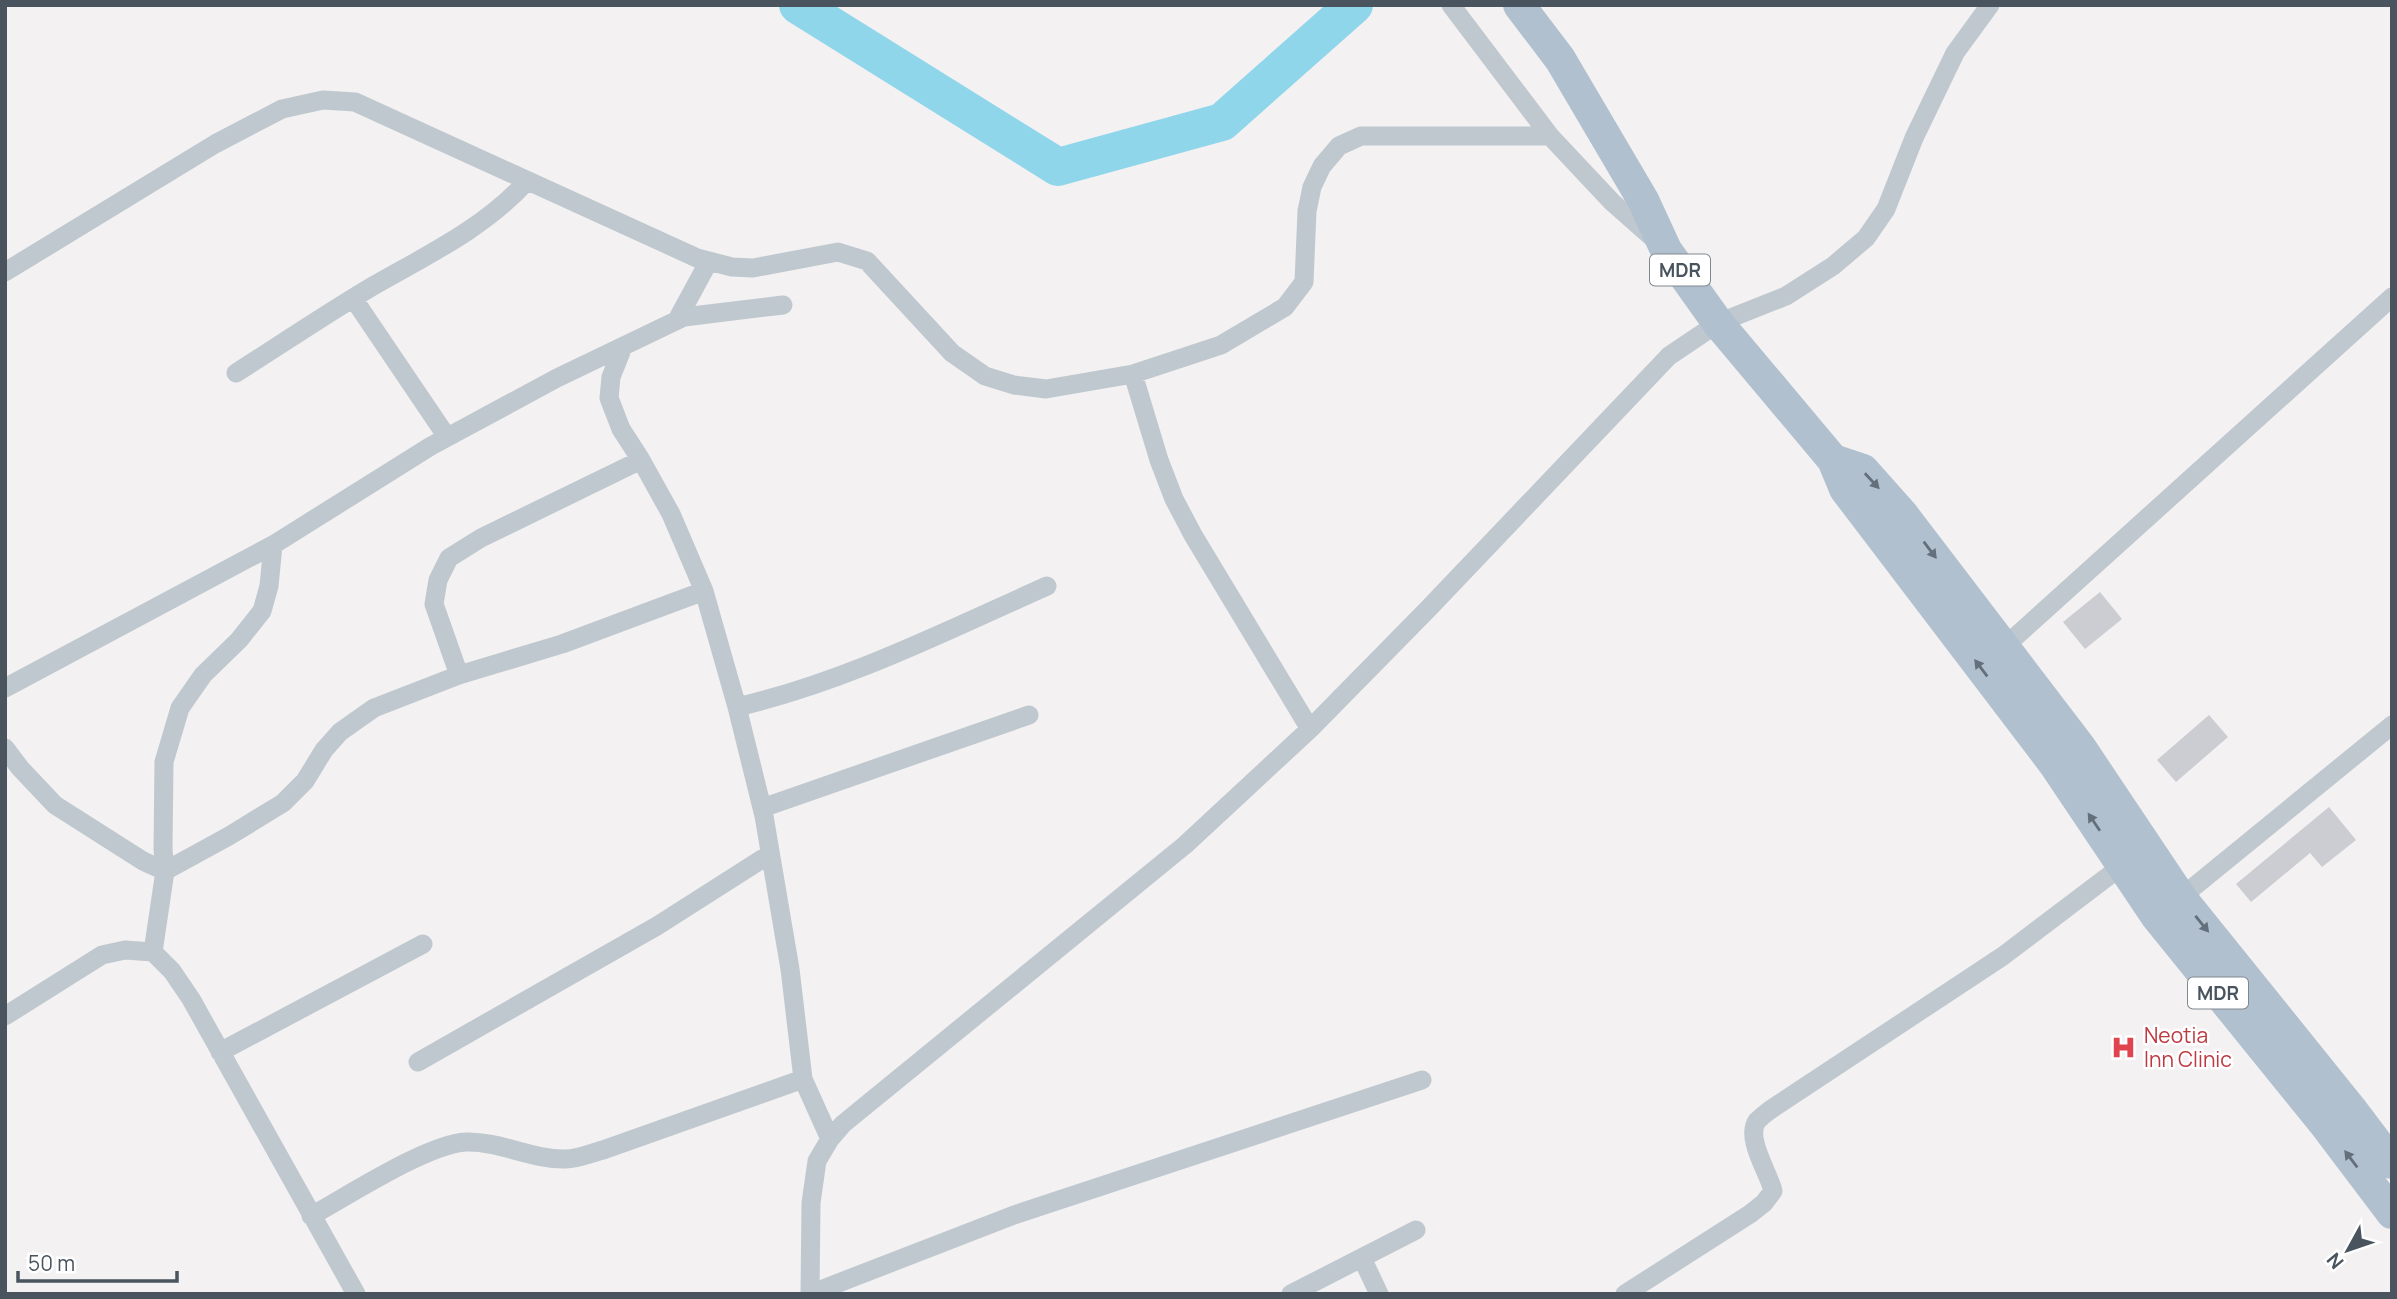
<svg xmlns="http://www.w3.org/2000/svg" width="2397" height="1299" font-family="Manrope,sans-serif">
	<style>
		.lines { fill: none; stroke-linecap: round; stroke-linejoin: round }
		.river { stroke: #8fd6eb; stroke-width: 38 }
		.building { fill: #cbcdd3 }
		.street { stroke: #bfc8cf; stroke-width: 19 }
		.primary { stroke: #b1c0cf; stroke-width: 32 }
		.oneway { fill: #636f7a }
		.labels { text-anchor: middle; stroke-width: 5; stroke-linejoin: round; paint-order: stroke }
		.shield { fill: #fff; stroke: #80878e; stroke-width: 2 }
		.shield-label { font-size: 19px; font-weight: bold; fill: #49545e }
		.health-label { font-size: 21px; fill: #be3a42; stroke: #fff; text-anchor: start }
	</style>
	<rect width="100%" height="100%" fill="#f3f1f1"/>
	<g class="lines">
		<!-- river -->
		<path class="river" d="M798 5 1058 167 1222 122 1354 5"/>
	</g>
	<!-- building -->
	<path class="building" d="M2100 592 2122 619 2085 649 2063 622Z
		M2209 715 2228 737 2176 782 2157 760Z
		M2329 807 2356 840 2322 867 2310 853 2251 902 2236 884Z"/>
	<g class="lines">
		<!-- street -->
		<path class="street" d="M1451 5 1550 136 1612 202 1655 240
			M5 272 215 144 282 109 323 100 355 102 697 258 732 267 753 268 838 252 867 261 952 353 985 376 1014 385 1046 389 1133 374 1221 345 1285 307 1304 282 1307 211 1312 187 1322 166 1339 146 1361 136H1550
			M353 298 447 437
			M677 320 709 261
			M623 347 611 377 609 398 621 429 641 460 671 514 704 591 737 707 764 816 790 969 803 1079 830 1139
			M236 373C280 345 323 316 368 289 423 257 484 229 527 181
			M1133 374 1159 460 1174 499 1193 535 1310 729
			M2004 647 2392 297
			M459 675 434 604 438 580 449 558 481 538 641 460
			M5 688 273 545 431 446 557 378 684 317 783 305
			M737 707C845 682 946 631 1047 586
			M5 748 20 768 55 805 143 861 165 871 229 836 283 803 305 781 324 750 340 732 374 708 459 675 562 644 704 591
			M762 808 1029 715
			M2174 903 2392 725
			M153 952 165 871 163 849 164 762 180 708 203 675 239 640 262 611 269 586 273 545
			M5 1016 102 955 125 950 153 952 172 971 191 999 356 1294
			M220 1052 423 944
			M418 1062 657 926 770 854
			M311 1216C348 1196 427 1144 466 1142 500 1141 532 1160 566 1159 578 1159 591 1153 603 1150L803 1079
			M1362 1258 1379 1294
			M810 1294 811 1203 817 1161 830 1139 843 1124 1185 845 1310 729 1428 609 1669 356 1718 323 1786 296 1833 266 1866 238 1886 209 1914 138 1955 53 1990 5
			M810 1294 1014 1215 1422 1080
			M1291 1294 1416 1230
			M1625 1294 1750 1214 1764 1203 1773 1191C1769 1173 1745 1138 1757 1121 1761 1117 1766 1113 1770 1110L2003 956 2131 859"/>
		<!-- primary -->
		<path class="primary" d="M1519 5 1560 59 1643 200 1666 250 1718 323 1833 460 1845 489 2055 765 2157 917 2327 1127 2392 1213
			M1833 460 1863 470 1903 515 2080 747 2181 898 2351 1109 2392 1163"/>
	</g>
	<!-- one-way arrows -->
	<defs><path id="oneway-solid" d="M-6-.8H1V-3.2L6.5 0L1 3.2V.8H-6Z" transform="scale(1.75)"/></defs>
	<g class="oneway">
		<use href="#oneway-solid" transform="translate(1872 481) rotate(47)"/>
		<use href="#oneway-solid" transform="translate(1930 550) rotate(53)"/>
		<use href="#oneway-solid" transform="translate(1981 668) rotate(-127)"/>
		<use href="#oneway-solid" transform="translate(2094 822) rotate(-124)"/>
		<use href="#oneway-solid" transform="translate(2202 924) rotate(51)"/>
		<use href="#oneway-solid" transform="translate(2351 1159) rotate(-127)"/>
	</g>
	<!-- icons -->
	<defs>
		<symbol id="hospital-bare" viewBox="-9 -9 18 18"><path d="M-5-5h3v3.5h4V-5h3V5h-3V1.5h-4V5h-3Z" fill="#e0444e" stroke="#fff" stroke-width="2.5" paint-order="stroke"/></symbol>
	</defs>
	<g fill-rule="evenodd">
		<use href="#hospital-bare" x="2106" y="1030" width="35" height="35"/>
	</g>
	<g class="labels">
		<!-- shield labels -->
		<g class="shield">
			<rect x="1650" y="254.5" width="60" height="31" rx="5"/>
			<rect x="2188" y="977.5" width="60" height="31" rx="5"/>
		</g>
		<g class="shield-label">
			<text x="1680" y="277">MDR</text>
			<text x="2218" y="1000">MDR</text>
		</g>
		<!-- health labels -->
		<g class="health-label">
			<text x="2144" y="1043">Neotia<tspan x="2144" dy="24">Inn Clinic</tspan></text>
		</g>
	</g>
	<!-- border -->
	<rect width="2397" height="1299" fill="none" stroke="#49545e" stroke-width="14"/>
	<!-- north arrow -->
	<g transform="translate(2348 1250) rotate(230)" stroke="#ffffff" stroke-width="5" paint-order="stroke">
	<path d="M0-5L12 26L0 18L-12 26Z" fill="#49545e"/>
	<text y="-10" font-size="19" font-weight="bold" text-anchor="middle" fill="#49545e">N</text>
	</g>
	<!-- scale -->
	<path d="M18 1271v10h159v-10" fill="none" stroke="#49545e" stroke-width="3.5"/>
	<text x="28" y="1271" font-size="21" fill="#49545e" stroke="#ffffff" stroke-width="5" paint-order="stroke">50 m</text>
</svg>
